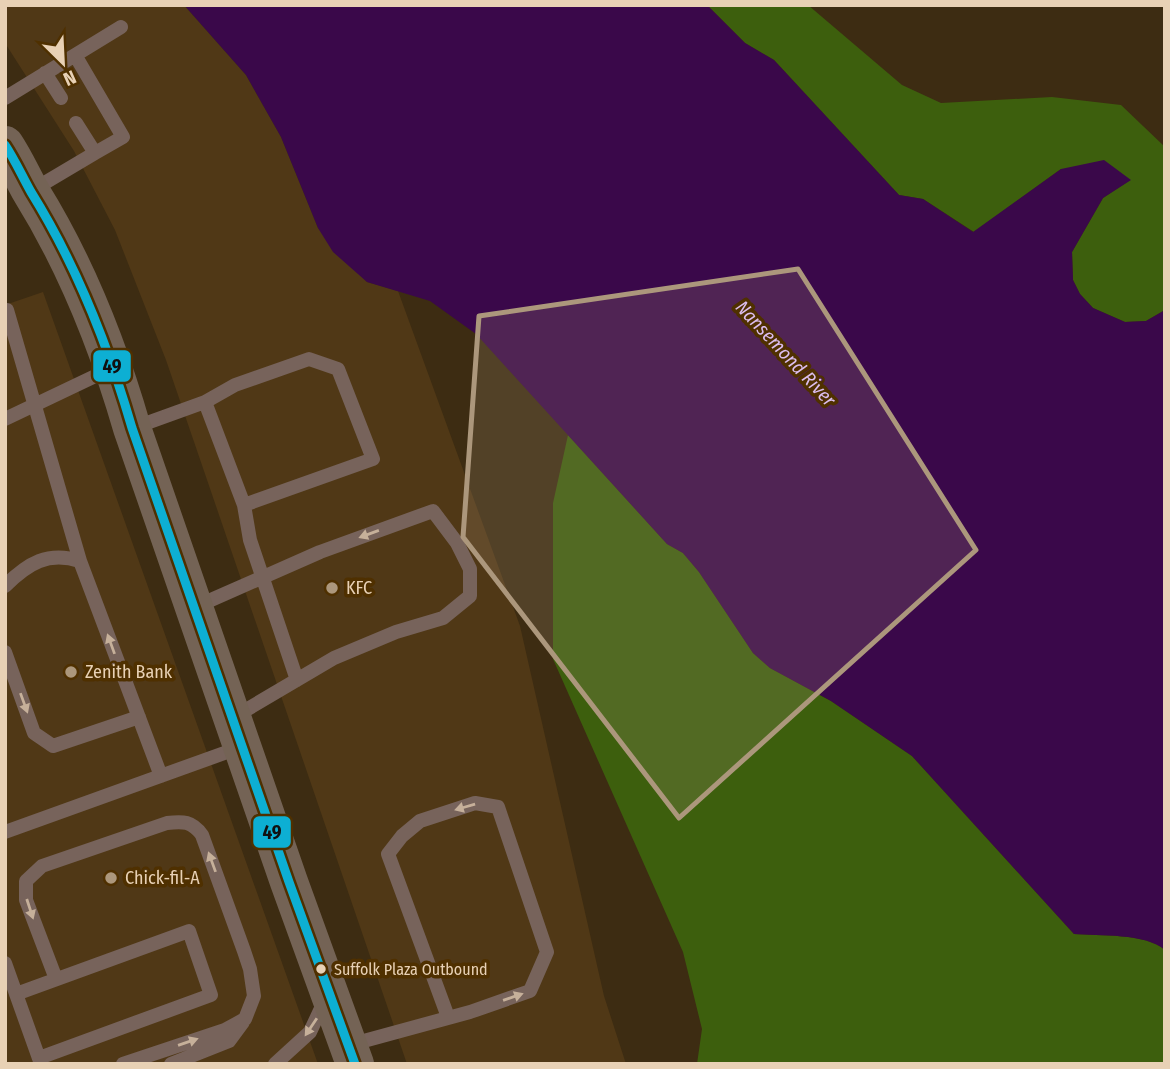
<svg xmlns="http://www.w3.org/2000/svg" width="1170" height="1069" font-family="'Fira Sans Condensed',sans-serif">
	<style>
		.built { fill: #503816 }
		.green { fill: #3d5f0d }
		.water { fill: #3a084a }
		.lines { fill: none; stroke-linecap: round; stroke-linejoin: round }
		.lane { stroke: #77635b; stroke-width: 14 }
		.primary { stroke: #746355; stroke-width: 38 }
		.bus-1-casing { stroke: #4f3000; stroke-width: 14 }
		.bus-1 { stroke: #0dafd3; stroke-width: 9 }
		.oneway { fill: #c6b09a }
		.marked { fill: #ac977c; fill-opacity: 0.2; stroke: #ac977c; stroke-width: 5; stroke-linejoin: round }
		.poi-dot { fill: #ac977c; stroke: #4f3000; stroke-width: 2.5 }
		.bus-dot { fill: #e8d1b5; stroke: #4f3000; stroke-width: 2.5 }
		.labels { text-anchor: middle; stroke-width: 7; stroke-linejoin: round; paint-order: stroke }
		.bus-label { font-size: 16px; fill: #e8d1b5; stroke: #4f3000; text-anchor: start }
		.poi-label { font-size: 18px; fill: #e8d1b5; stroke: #4f3000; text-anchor: start }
		.water-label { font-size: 19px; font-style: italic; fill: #dcbeef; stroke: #4f3000 }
		.line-badge { stroke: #4f3000; stroke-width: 2.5 }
		.pale-badge-label { font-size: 19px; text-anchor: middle; font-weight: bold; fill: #111 }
	</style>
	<rect width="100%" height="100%" fill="#3d2c12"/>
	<!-- built -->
	<path class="built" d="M5 5H184L246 75 281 137 318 228 367 282 398 291 520 626 604 996 626 1064H407L166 360 115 230 74 151 5 43Z
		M43 292 318 1064H5V305Z"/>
	<!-- green -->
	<path class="green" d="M707 5H808L902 85 941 103 1052 97 1121 105 1165 147V310L1146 321 1125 322 1093 308 1080 294 1073 280 1072 252 1103 198 1130 180 1061 169 974 232 923 199 899 195 774 60 745 43Z
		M568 435 667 544 683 553 699 572 753 653 770 668 831 701 912 756 1074 934C1099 936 1146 933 1165 950V1064H697L702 1029 683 952 553 659V503Z"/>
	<!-- water -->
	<path class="water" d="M184 5H707L745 43 774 60 899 195 923 199 973 232 1061 169 1104 160 1131 180 1103 198 1072 252 1073 280 1080 294 1093 308 1125 322 1146 321 1165 310V950C1146 933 1099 936 1074 934L912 756 831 701 770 668 753 653 699 572 683 553 667 544 476 334 430 301 367 282 333 252 318 228 281 137 246 75Z"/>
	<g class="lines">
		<!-- lane -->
		<path class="lane" d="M75 55 123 137 95 153
			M45 73 61 98
			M5 98 121 27
			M31 191 95 153 76 123
			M7 310 80 561
			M205 402 235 385 309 359 338 369 373 459 244 505
			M5 419 110 369
			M133 428 205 402 244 505 250 540 297 680
			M5 586C28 563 48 551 80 561L161 776
			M195 607 320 552 433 511 457 543 470 569V596L443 618 396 632 334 658 234 717
			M5 652 34 733 53 746 139 717
			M5 832 241 747
			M5 963 41 1064
			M56 979 26 900V881L42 866 167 823C183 821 192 821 202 835L244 951 250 969 254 996 245 1019 225 1030 123 1064
			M16 994 189 931 211 995 39 1058
			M349 1045 470 1012 530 991 547 952 498 807 475 803 420 821 402 836 388 854 448 1017
			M171 1064 229 1041 243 1022
			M275 1064 310 1032 324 1002"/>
		<!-- primary -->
		<path class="primary" d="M5 145C15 160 22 176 31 192 77 266 108 345 132 428L289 882 355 1064"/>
		<defs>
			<path id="bus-1" d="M5 145C15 160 22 176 31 192 77 266 108 345 132 428L289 882 355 1064"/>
		</defs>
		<!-- bus-1 casing -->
		<use href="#bus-1" class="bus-1-casing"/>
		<!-- bus-1 -->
		<use href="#bus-1" class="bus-1"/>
	</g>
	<!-- one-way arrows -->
	<defs><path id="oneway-solid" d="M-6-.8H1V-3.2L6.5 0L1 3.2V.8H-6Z" transform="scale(1.75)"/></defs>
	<g class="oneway">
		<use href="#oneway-solid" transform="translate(369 534) rotate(160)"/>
		<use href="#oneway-solid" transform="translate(111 644) rotate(-110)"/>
		<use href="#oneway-solid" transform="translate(24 703) rotate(70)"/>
		<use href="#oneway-solid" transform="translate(465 807) rotate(164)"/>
		<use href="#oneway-solid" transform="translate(212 862) rotate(-110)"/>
		<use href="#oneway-solid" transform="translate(30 909) rotate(72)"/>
		<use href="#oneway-solid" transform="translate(513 997) rotate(-19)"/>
		<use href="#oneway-solid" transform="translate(311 1027) rotate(124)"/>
		<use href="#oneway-solid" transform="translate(188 1042) rotate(-19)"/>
	</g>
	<!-- marked area -->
	<path class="marked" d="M798 269 976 550 679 818 463 537 479 316Z"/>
	<!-- markers -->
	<g class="poi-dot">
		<circle cx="332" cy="588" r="7"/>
		<circle cx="71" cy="672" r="7"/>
		<circle cx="111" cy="878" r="7"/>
	</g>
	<circle class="bus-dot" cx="321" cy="969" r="6"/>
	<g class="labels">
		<!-- bus labels -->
		<g class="bus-label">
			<text x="334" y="975">Suffolk Plaza Outbound</text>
		</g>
		<!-- poi labels -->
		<g class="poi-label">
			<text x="346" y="594">KFC</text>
			<text x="85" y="678">Zenith Bank</text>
			<text x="125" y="884">Chick-fil-A</text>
		</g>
		<!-- water labels -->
		<g class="water-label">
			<text transform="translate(786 353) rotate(47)" y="7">Nansemond River</text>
		</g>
	</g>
	<g class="line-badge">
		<rect x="92" y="349" width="40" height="34" rx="7" fill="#0dafd3"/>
		<rect x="252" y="815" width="40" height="34" rx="7" fill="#0dafd3"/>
	</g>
	<g class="pale-badge-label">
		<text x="112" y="373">49</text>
		<text x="272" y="839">49</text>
	</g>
	<!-- border -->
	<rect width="1170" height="1069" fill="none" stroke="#e8d1b5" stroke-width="14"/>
	<!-- north arrow -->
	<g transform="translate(63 63) rotate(156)" stroke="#4f3000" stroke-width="5" paint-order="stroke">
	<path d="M0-5L12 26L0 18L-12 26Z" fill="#e8d1b5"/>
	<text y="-10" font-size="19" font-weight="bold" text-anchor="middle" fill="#e8d1b5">N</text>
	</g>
</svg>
